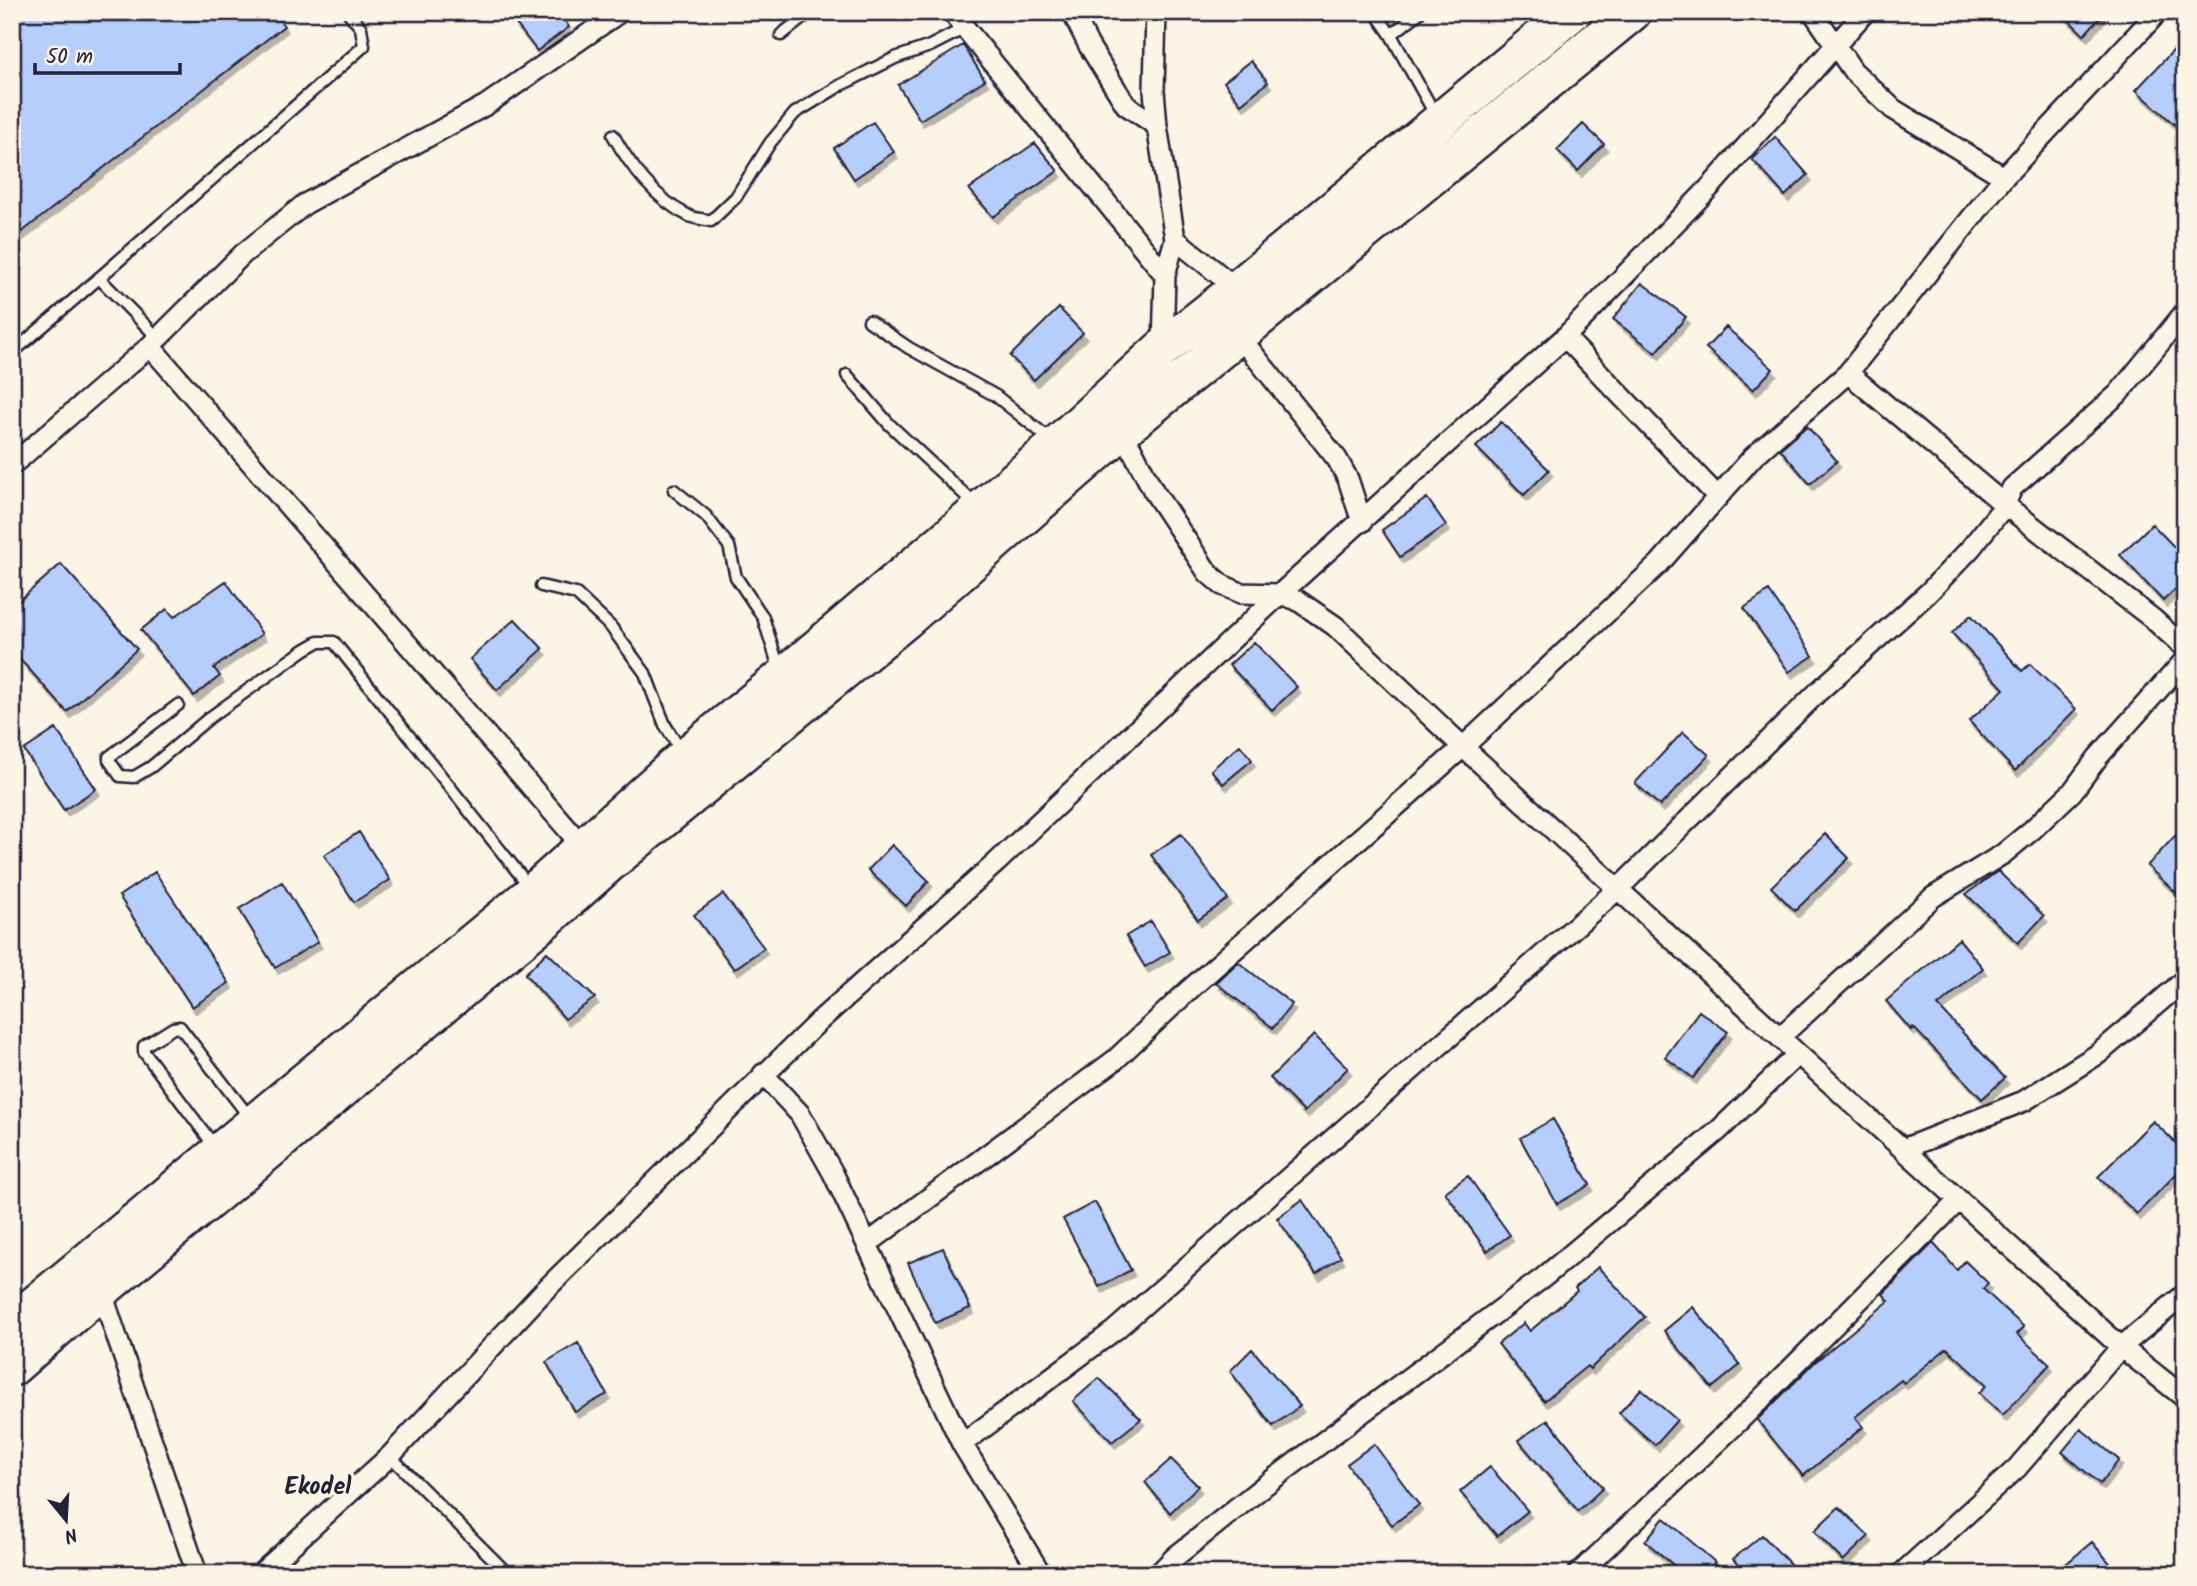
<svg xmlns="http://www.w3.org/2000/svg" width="2197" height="1586" font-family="Kalam,sans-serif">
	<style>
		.building { fill: #b6cefc; stroke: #22223b; stroke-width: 2; filter: url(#shadow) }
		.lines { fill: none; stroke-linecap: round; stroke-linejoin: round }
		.lane-casing { stroke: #22223b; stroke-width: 15 }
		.street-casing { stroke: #22223b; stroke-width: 24 }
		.highway-casing { stroke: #22223b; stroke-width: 42 }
		.lane { stroke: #fcf5e5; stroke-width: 10 }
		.street { stroke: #fcf5e5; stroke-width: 19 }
		.highway { stroke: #fcf5e5; stroke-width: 37 }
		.labels { text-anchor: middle; stroke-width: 7; stroke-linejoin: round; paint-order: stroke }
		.quarter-label { font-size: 24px; font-weight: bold; fill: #22223b; stroke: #fcf5e5 }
	</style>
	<defs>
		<filter id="shadow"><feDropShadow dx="3.5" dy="6" stdDeviation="0" flood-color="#0004"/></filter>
	</defs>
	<rect width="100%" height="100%" fill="#fcf5e5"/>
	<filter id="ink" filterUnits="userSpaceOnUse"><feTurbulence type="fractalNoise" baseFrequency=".0143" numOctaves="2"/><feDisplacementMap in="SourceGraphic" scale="14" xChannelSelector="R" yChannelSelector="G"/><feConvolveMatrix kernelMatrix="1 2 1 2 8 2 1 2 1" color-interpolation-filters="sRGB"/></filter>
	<g filter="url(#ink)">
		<!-- building -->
		<path class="building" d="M12 12H273L284 26 12 240Z
			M507 12H559L569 27 537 51Z
			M2060 12H2105L2084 35Z
			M2185 38V134L2136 90Z
			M963 45 985 80 920 120 898 85Z
			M1251 61 1268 82 1241 104 1224 82Z
			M873 122 894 152 854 179 834 148Z
			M1583 124 1604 144 1578 171 1557 150Z
			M1775 137 1808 175 1785 196 1752 159Z
			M1035 143 1058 171 993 217 969 189Z
			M1642 283 1686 317 1656 353 1613 319Z
			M1059 308 1083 333 1034 380 1010 356Z
			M1726 327 1773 369 1753 390 1706 348Z
			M1501 422 1549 470 1524 495 1476 447Z
			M1807 426 1837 461 1810 484 1780 449Z
			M1427 498 1446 525 1400 557 1382 530Z
			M2152 524 2185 558V580L2163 601 2120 555Z
			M61 564 137 649 67 712 12 650V607Z
			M226 581 262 634 214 668 220 676 194 696 141 630 167 609 174 617Z
			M1769 591 1813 656 1789 672 1744 608Z
			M1971 615 2022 671 2030 664 2076 709 2015 771 1969 721 2004 689 1952 633Z
			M515 619 543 649 497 690 470 659Z
			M1254 642 1297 687 1272 710 1229 665Z
			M56 729 96 789 64 810 24 750Z
			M1683 732 1709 755 1660 806 1635 783Z
			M1240 745 1252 760 1223 784 1211 770Z
			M2185 825V901L2147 866Z
			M359 832 390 880 354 902 324 855Z
			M1181 834 1228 899 1198 920 1151 855Z
			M1825 834 1849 858 1795 911 1771 887Z
			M892 845 929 881 906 906 868 870Z
			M1998 871 2044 916 2018 943 1966 894Z
			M155 872 229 983 192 1007 119 896Z
			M282 882 318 942 275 968 239 909Z
			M723 894 764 948 734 969 694 915Z
			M1151 921 1170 952 1145 967 1126 936Z
			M1959 939 1983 968 1938 1006 2005 1078 1982 1099 1913 1027 1911 1030 1886 1001Z
			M547 952 595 998 565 1019 525 974Z
			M1238 962 1292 1004 1273 1028 1216 983Z
			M1699 1011 1728 1032 1693 1078 1665 1057Z
			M1314 1035 1348 1068 1304 1112 1270 1078Z
			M1553 1119 1590 1185 1557 1204 1520 1138Z
			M2153 1121 2185 1152V1165L2137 1214 2098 1177Z
			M1468 1176 1510 1235 1487 1251 1445 1192Z
			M1302 1200 1341 1257 1316 1274 1277 1218Z
			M1095 1202 1131 1270 1099 1287 1063 1219Z
			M1933 1243 1957 1270 1965 1261 1988 1283 1983 1289 2024 1327 2017 1334 2050 1364 2003 1415 1979 1393 1987 1385 1947 1348 1904 1383 1901 1380 1855 1417 1863 1427 1803 1476 1757 1420 1815 1362 1889 1301 1883 1294Z
			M943 1248 970 1308 935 1323 908 1263Z
			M1598 1267 1645 1317 1590 1369 1587 1366 1544 1401 1498 1344 1524 1323 1530 1331 1577 1291 1575 1288Z
			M1693 1307 1740 1365 1712 1388 1664 1331Z
			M578 1343 607 1394 575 1412 546 1362Z
			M1252 1349 1300 1406 1273 1426 1230 1371Z
			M1099 1378 1141 1419 1112 1442 1073 1401Z
			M1641 1389 1677 1420 1655 1445 1619 1413Z
			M1548 1420 1603 1488 1578 1511 1518 1440Z
			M2081 1429 2119 1460 2100 1484 2062 1452Z
			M1374 1444 1419 1505 1392 1525 1347 1464Z
			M1171 1459 1198 1486 1170 1513 1145 1482Z
			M1490 1467 1528 1511 1497 1536 1460 1492Z
			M1839 1507 1869 1536 1843 1561 1814 1531Z
			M1664 1518 1715 1562 1705 1574H1684L1645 1541Z
			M1762 1535 1800 1574H1746L1733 1559Z
			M2092 1542 2119 1574H2054Z"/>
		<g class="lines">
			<defs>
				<path id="lane" d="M1375 12 1391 35 1436 116
					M781 35 810 12
					M1391 35 1420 12
					M613 135C630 166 656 200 689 216 695 219 704 219 711 221L736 197 770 143 795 113 841 85 895 58 930 46 965 28
					M869 321 909 348 996 396 1051 440
					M158 338 99 278 364 46 361 28 348 12
					M12 353 99 278
					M847 375 889 424 977 506
					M674 490 706 516 729 546 736 577 763 617 780 671
					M541 586 576 594 611 627 645 673 665 725 681 751
					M178 705 109 757V760L120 776 134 777 151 767 209 718 304 650 318 642H334L529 886
					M215 1147 144 1052V1046L173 1028 180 1027 250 1118
					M390 1456 508 1574"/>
				<path id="street" d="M952 12 1165 275
					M1072 12 1089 46 1126 105 1157 126
					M1156 12 1154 90 1157 126 1175 239 1165 275 1163 348
					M1813 12 1853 71 1893 109 2004 177
					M1175 239 1242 293
					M1239 336 1337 459 1348 479 1362 522
					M1565 337 1718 497
					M150 346 583 847
					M1848 373 2005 505 2153 619 2185 648
					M1122 430 1153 490 1208 573 1222 585 1241 593 1280 594 1297 600 1335 626 1463 747 1798 1054 2121 1347 2185 1398
					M12 465 150 346 243 254 305 204 486 105 620 12
					M1780 1037 1933 897 2003 854 2032 830 2072 792 2098 757 2185 660
					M763 1074 800 1114 833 1173 962 1444 1041 1574
					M1903 1149 2024 1101 2098 1054 2185 980
					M867 1244 1115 1060 1190 989 1463 747 1659 564 1753 457 1848 373 2004 177 2158 12
					M101 1290 197 1574
					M962 1444 1115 1330 1618 889 1819 691 1928 593 1970 549 2005 505 2012 488 2118 394 2185 312
					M260 1574 390 1456 543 1292 818 1022 997 862 1280 594 1565 337 1711 186 1865 12
					M1158 1574 1175 1557 1264 1486 1544 1277 1719 1130 1798 1054
					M1578 1574 1740 1420 1959 1200
					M1901 1574 2017 1468 2121 1347 2185 1294"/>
				<path id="highway" d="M12 1324 534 892 685 757 782 678 1057 445 1163 348 1239 288 1572 12
					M12 1367 101 1290 553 913 608 864 905 620 1122 430 1632 12"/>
			</defs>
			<!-- lane casing -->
			<use href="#lane" class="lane-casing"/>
			<!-- street casing -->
			<use href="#street" class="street-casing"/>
			<!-- highway casing -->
			<use href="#highway" class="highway-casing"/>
			<!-- lane -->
			<use href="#lane" class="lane"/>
			<!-- street -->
			<use href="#street" class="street"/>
			<!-- highway -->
			<use href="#highway" class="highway"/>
		</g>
	</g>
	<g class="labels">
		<!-- quarter labels -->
		<g class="quarter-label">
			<text x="318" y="1494">Ekodel</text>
		</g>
	</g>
	<!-- margin -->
	<rect width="2197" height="1586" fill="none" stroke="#fcf5e5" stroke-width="42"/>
	<rect x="21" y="21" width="2155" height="1544" fill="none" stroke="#22223b" stroke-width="2.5" filter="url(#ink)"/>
	<!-- north arrow -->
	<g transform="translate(66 1520) rotate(162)" stroke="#fcf5e5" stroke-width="5" paint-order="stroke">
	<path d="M0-5L12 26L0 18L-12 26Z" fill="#22223b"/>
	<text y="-10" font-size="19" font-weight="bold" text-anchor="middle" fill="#22223b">N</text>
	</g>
	<!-- scale -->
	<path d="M35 63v10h145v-10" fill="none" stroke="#22223b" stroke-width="3.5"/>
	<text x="46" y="63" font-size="21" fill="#22223b" stroke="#fcf5e5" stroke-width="5" paint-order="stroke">50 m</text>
</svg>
